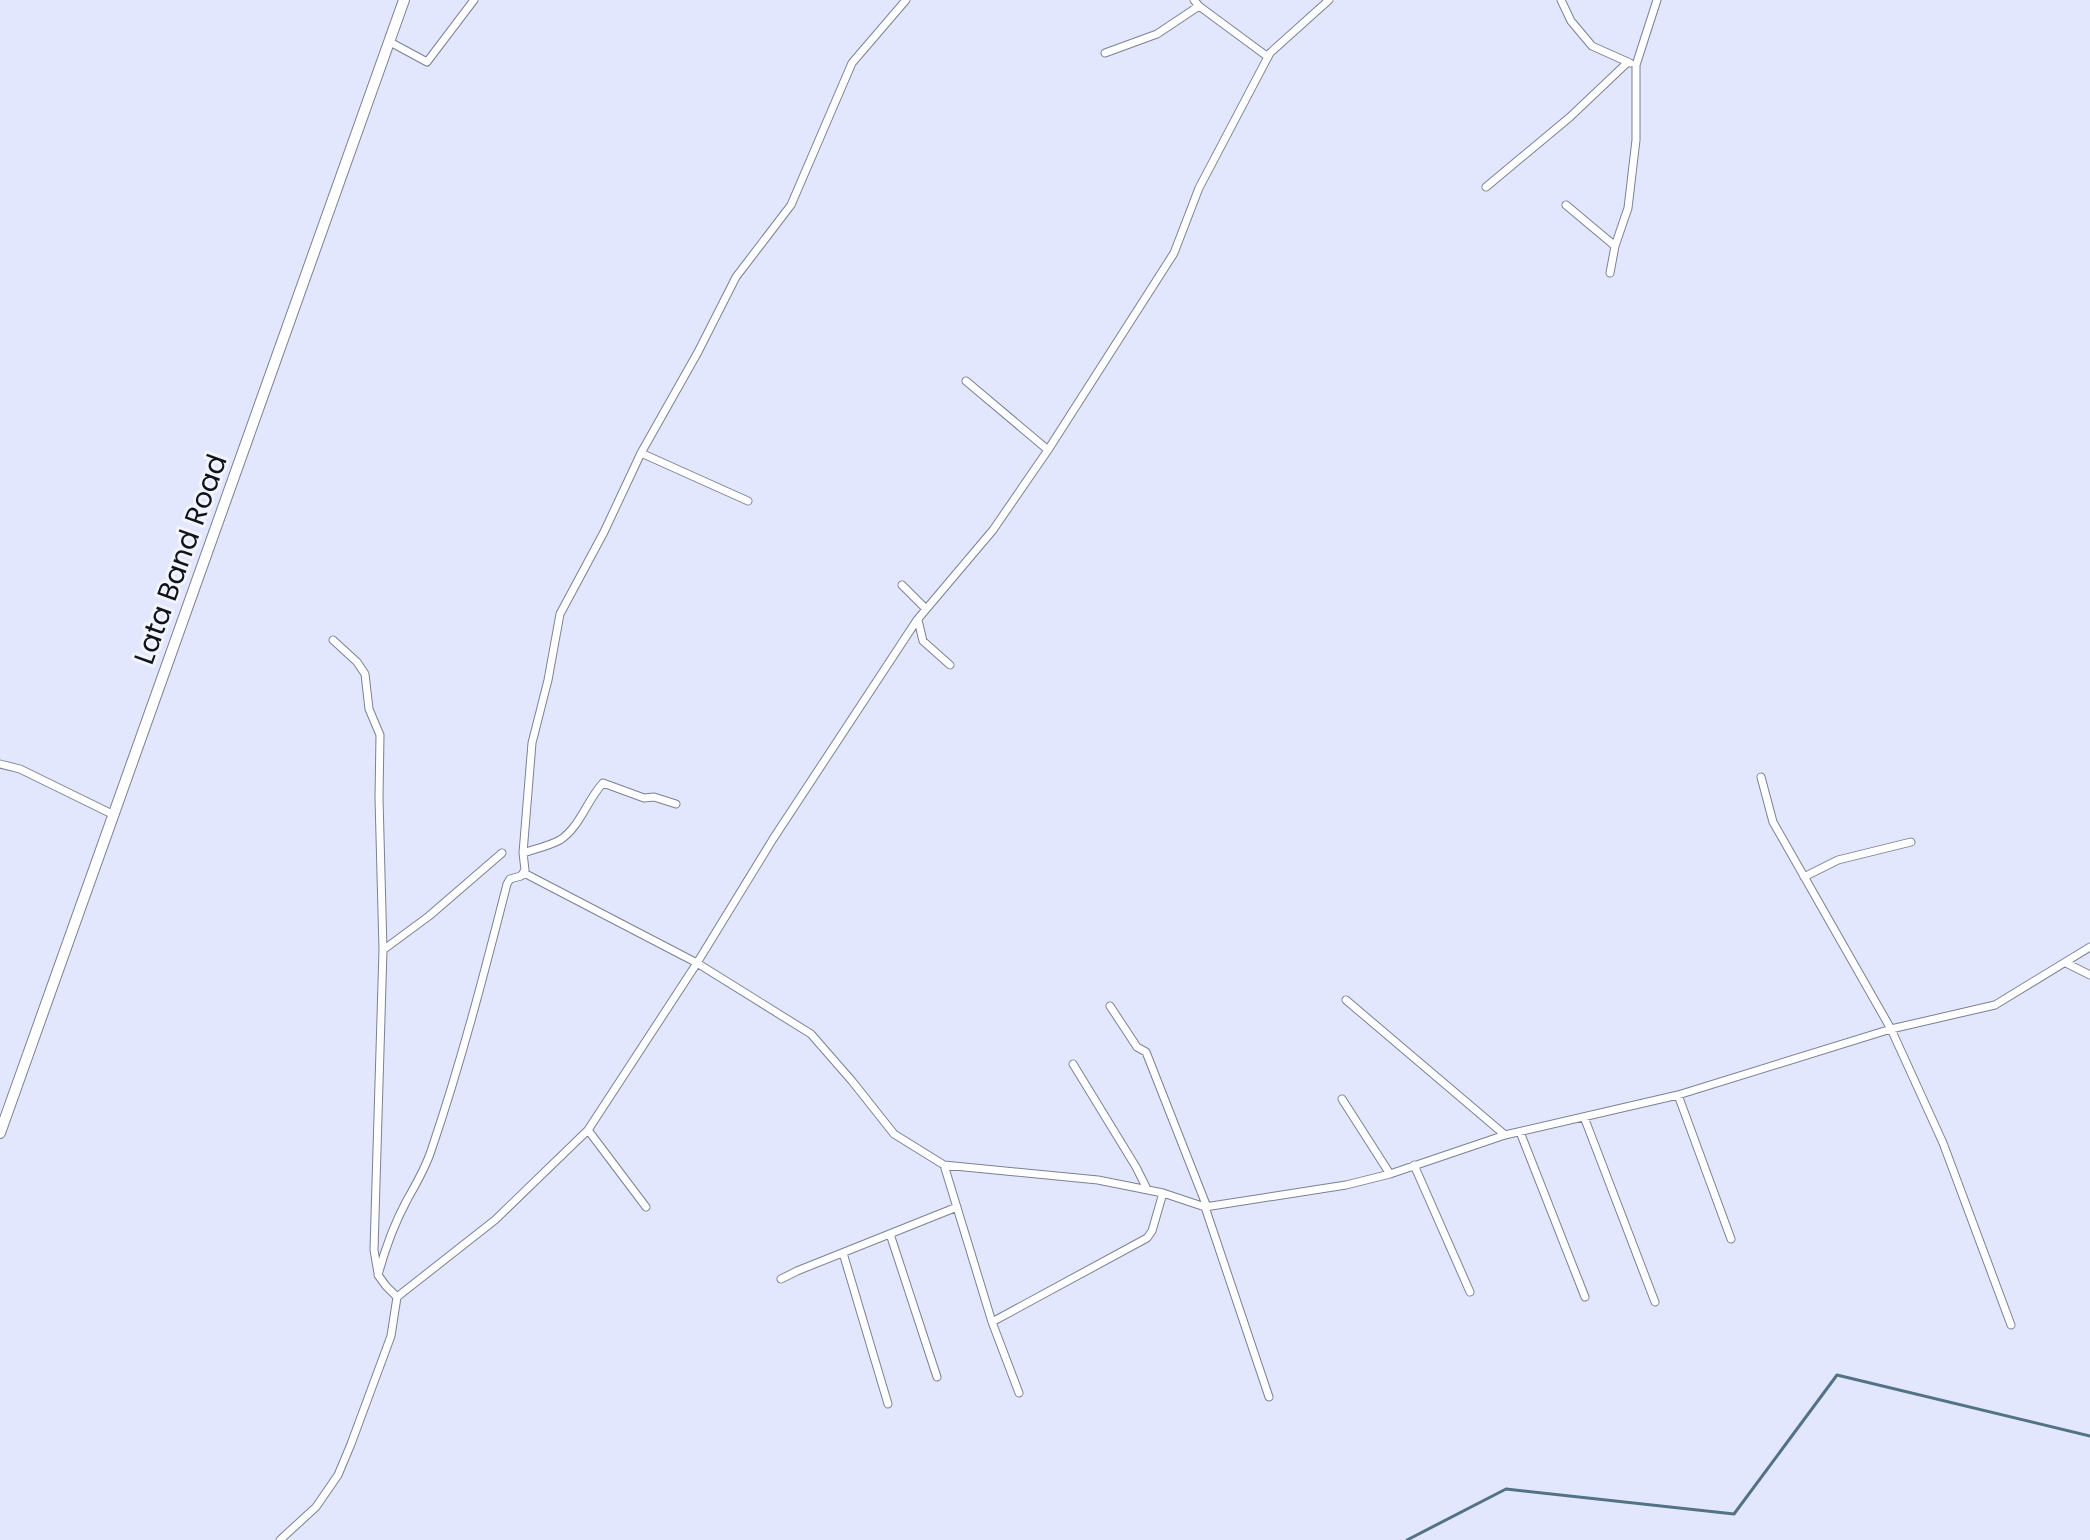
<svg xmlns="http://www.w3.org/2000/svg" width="2090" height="1540" font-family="Poppins,sans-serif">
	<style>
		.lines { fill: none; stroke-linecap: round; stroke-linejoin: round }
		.stream { stroke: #537286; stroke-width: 3 }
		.minor-casing { stroke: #7b8094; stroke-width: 9 }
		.secondary-casing { stroke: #7b8094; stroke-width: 12 }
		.minor { stroke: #fff; stroke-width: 7 }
		.secondary { stroke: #fff; stroke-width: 10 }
		.labels { text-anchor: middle; stroke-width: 6; stroke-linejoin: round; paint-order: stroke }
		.street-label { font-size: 28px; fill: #11131a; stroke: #f3f5fe }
	</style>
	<rect width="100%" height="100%" fill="#e2e7fe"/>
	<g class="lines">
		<!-- stream -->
		<path class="stream" d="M1407 1540 1506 1489 1734 1514 1837 1375 2090 1436"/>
		<defs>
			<path id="minor" d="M1194 0 1199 6 1268 57
				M1561 0 1571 21 1592 46 1630 63
				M390 42 427 62 474 0
				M1105 53 1157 34 1199 6
				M1486 187 1570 117 1628 62
				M1566 205 1615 246
				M1610 273 1615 246 1628 208 1636 140V65L1657 0
				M966 381 1048 450
				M641 453 748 501
				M902 585 926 609
				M918 620 923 641 950 665
				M333 640 357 662 365 674 369 709 380 735 379 798 383 950 374 1250 378 1273
				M0 764 20 769 114 815
				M1761 777 1773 822 1891 1029 1943 1143 2011 1325
				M523 853C535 849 549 846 560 840 580 827 587 800 603 783L644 798 654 797 676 804
				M524 873 697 963 811 1034 852 1081 894 1134 944 1165 1098 1180 1163 1193 1205 1207 1346 1185 1390 1174 1505 1135 1678 1095 1891 1029 1995 1005 2090 947
				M1804 877 1838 860 1911 842
				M383 950 429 916 502 853
				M2066 963 2090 975
				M1346 1000 1505 1135
				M1110 1006 1137 1047 1146 1052 1207 1207
				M1073 1064 1136 1167 1147 1189
				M1678 1095 1731 1239
				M1342 1099 1390 1174
				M1584 1117 1655 1302
				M588 1130 646 1207
				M1520 1132 1585 1297
				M944 1165 992 1322 1019 1393
				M1414 1165 1470 1292
				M1205 1207 1269 1397
				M890 1234 937 1377
				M843 1253 888 1404
				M781 1279 797 1271 957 1207
				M397 1297 386 1286 378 1275C385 1249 394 1224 407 1200 416 1184 425 1169 431 1151 461 1063 484 974 507 884L510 879 521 876 525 870 523 853 532 743 548 680 560 614 604 532 641 453 698 352 736 277 791 205 852 63 906 0
				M992 1322 1147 1238 1152 1231 1163 1193
				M280 1540 316 1507 338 1475 351 1444 391 1336 397 1297 495 1220 588 1130 697 963 773 839 917 620 993 530 1048 450 1174 253 1199 188 1270 53 1329 0"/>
			<path id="secondary" d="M0 1133 404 0"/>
		</defs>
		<!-- minor casing -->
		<use href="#minor" class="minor-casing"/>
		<!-- secondary casing -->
		<use href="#secondary" class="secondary-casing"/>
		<!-- minor -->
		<use href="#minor" class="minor"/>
		<!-- secondary -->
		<use href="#secondary" class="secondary"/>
	</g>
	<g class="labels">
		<!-- street labels -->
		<g class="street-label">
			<text transform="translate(180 559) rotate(-70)" y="10">Lata Band Road</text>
		</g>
	</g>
</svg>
